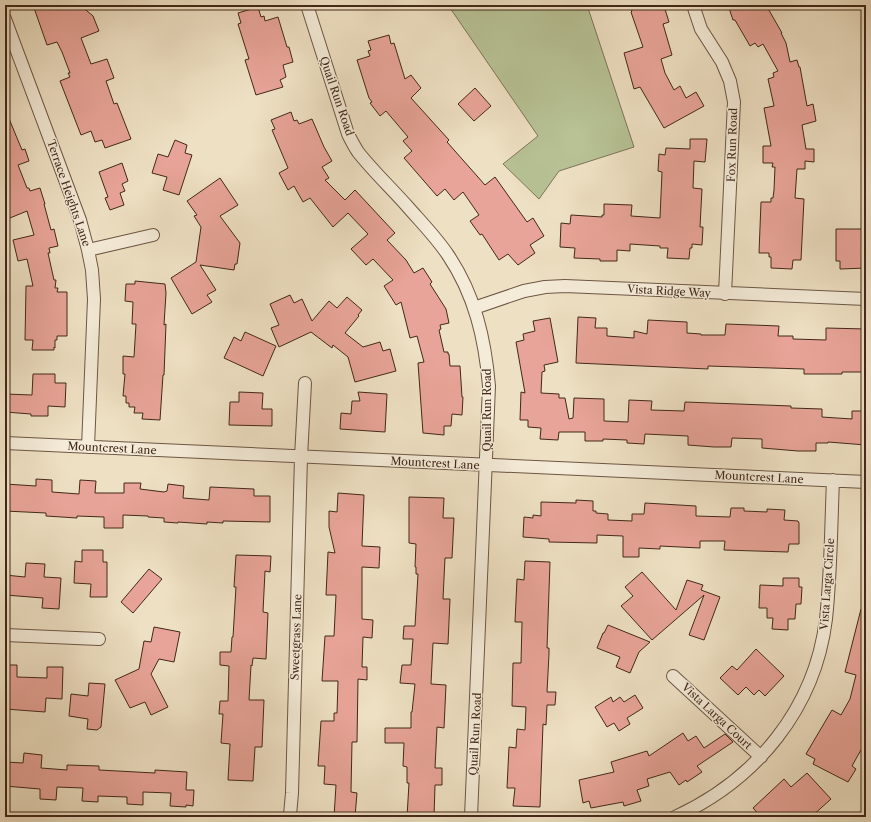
<svg xmlns="http://www.w3.org/2000/svg" width="871" height="822" font-family="'Libre Caslon Text',serif">
	<style>
		.green { fill: #b7c295; stroke: #7c7557 }
		.building { fill: #e8a498; stroke: #422819 }
		.lines { fill: none; stroke-linecap: round; stroke-linejoin: round }
		.minor-casing { stroke: #6d5644; stroke-width: 14 }
		.minor { stroke: #f4ebd8; stroke-width: 12 }
		.labels { text-anchor: middle; stroke-width: 3; stroke-linejoin: round; paint-order: stroke }
		.street-label { font-size: 11px; fill: #422819; stroke: #f4ebd8 }
	</style>
	<rect width="100%" height="100%" fill="#eee0c3"/>
	<filter id="stains"><feTurbulence type="fractalNoise" baseFrequency=".005" numOctaves="4"/><feColorMatrix values="0 0 0 0 .2 0 0 0 0 .09 0 0 0 0 .02 0 0 0 .5 -.17"/></filter>
	<radialGradient id="worn" r=".72"><stop offset=".6" stop-color="#630" stop-opacity="0"/><stop offset="1" stop-color="#630" stop-opacity=".3"/></radialGradient>
	<!-- green -->
	<path class="green" d="M448 5H587L634 147 559 171 539 199 503 164 538 136Z"/>
	<!-- building -->
	<path class="building" d="M33 5H80L93 16 99 31 81 38 91 64 107 59 114 78 106 81 114 104 117 103 131 139 105 148 102 140 95 142 91 131 81 135 60 81 70 77 68 73H70L62 52 57 42 47 45Z
		M630 5H658L659 8 664 6 669 22 663 24 672 55 661 59 665 73 674 90 680 86 686 98 696 92 704 106 664 128 640 87 634 89 624 53 643 47 631 12 632 11Z
		M728 5H766L782 33H781L786 43 790 62 797 60 799 67H800L807 106 813 104 816 121 802 125 806 149H814V162L805 161V169H797L795 198 804 199 801 260H793L792 269 771 268V257H769V253H759L761 202H771V198H773L774 190 775 167H772L773 163H763V146H771L764 108 774 106 768 79 774 77 773 73 778 71 763 44 758 47 755 43 750 46 735 20H733Z
		M258 7 261 17 264 16 265 21 278 17 287 47H289L293 62 283 65 286 77 280 80 283 87 256 95 245 60 249 59 238 24 241 23 238 13Z
		M389 35 391 44 394 43 405 79 411 75 421 88 411 98 449 140 447 142 485 185 495 177 527 222 533 218 544 236 530 245 535 253 518 265 508 254 499 260 482 234 480 235 470 221 479 215 463 192 454 200 445 189 437 196 404 158 412 151 403 141 408 137 386 111 380 116 370 103 372 102 369 98 357 60 370 56 368 51 371 50 368 41Z
		M475 88 491 106 474 121 458 104Z
		M5 109 22 150 25 149 29 161 18 165 27 188H29L30 191 40 188 45 204H44L51 230 54 229 58 246 49 248 50 253H48L54 280H56L55 288H58L57 292H67V336H57V340H55V348L54 347V350H32L33 340H25L26 286H33L27 259 18 261 13 240 34 235 27 211 5 220Z
		M291 112 294 121 297 120 299 124 312 119 324 147 332 161 322 167 329 178 325 180 345 200 355 190 395 233 387 240 406 260 414 273 423 268 432 282 430 284 446 309 449 323 440 325 441 329 439 330 444 352H448V354H449L450 366H460L462 397H463L462 415 452 414 451 426H444V435L423 433 418 363 424 362 417 336 410 338 401 302 396 305 384 286 393 280 373 259 366 265 351 249 368 234 348 213 333 227 310 198 303 202 294 186 288 190 279 173 288 168 272 130 275 129 271 120Z
		M690 139H707L705 162 694 161 693 188 702 189 700 227H703L702 245 692 244V248H690L689 259 667 258 668 248H660V246L630 244V251L617 250V261H600V259L574 258 575 248 560 247 561 223 570 224 571 215 602 217V215H604V204L632 205 631 216 660 218 662 172 658 171 659 154 665 155 666 148 690 149Z
		M175 140 187 145 185 153 192 155 179 195 163 190 167 177 152 173 158 154 168 157Z
		M122 163 128 181 122 184 125 191 120 193 124 205 110 210 105 198 108 197 99 172Z
		M220 178 238 205 220 216 240 243 237 264H235L234 270 200 265 216 290 207 295 212 302 192 314 171 278 196 262 201 227 194 216 197 215 187 201Z
		M836 229H866V268L840 269V261H836Z
		M135 281 165 284 166 293 164 325 166 324 164 375H163L160 420 142 419 143 413H134L135 407H129V403H126V396H123L125 374H123V356L134 357 136 324H132L133 302 125 301 126 284H135Z
		M290 295 294 303 302 299 312 321 329 301 337 308 347 297 362 310 358 315 359 316 345 333 363 347 380 342 383 351 390 349 396 371 355 382 348 357 333 345 332 348 311 332 279 347 271 328 279 325 270 304Z
		M578 317 596 318 595 328H607V336L634 338V331L647 334 648 320 687 322V333L701 334V335H725L726 324 779 326 778 336H793V339L826 340V328L866 329V372H842V374H804V369L708 366V369L576 363Z
		M550 318 558 362 544 365 545 371 542 372 541 393 559 394V398H565L569 419 573 418 574 398 604 399V421L628 422 629 400 652 401 651 410 684 411 685 402 791 406V408L822 409V417L852 419V411H866V445L828 442V443H816V451H798L762 448V439L732 438 731 447H714L688 445V436L645 434 644 444 627 443V440L603 439V441H585V432H559L558 440 540 439 541 428 528 427V420H520L521 392 525 393 516 342 524 340 523 334 535 331 533 321Z
		M245 332 276 346 263 376 224 358 234 337 241 341Z
		M33 374H55V383H66L65 407 48 406V416H31V414L5 412V394L32 395Z
		M239 392 263 393 262 409H272V426L229 425 230 402H239Z
		M358 392 387 394 385 432 340 429 341 413 351 414 352 401H360Z
		M36 479 52 480V492L79 494 80 480 96 481 95 493H124V483H141L140 489 164 492 167 491 168 484 184 486 183 498 209 500 210 487 254 489V496H270V522L223 521V523L207 522V524L178 522V523L164 522V518L148 517V516L123 515V528H104V517L77 516V518L46 516V513L5 511V484L36 486Z
		M338 493 364 495 362 546 380 547 379 568 362 567V619L373 620 372 638 363 637 362 667H367V680L358 679 357 742H352L351 792 357 793 355 817H334L336 785 324 784 325 766H318L321 721H334V713H337L338 681H322L325 636H334L336 595H326L327 574 328 552 335 553 329 527V511L337 512Z
		M409 497 444 498 443 518H454L452 558H445L443 599H450L448 644 433 643 431 684 446 685 444 728 437 727 435 768H442V785H435L434 817H407L409 783H407V767L403 766 404 743H385V728H411V712H412L415 684 400 683 402 665H411L413 639H403L404 626H415L418 574H416V567H415L416 544 409 543Z
		M576 500 593 501V511H596V513L608 514V520L632 521V514H644L645 503 696 506V516L730 517 731 508H744V511L767 512V509L785 510 784 520 798 521 799 523V544H789L788 552 724 550 725 541H700V548L660 546V549L639 548V557H623V536L597 535V543L549 542V539L523 537 524 517 533 518V515L541 516V502L576 503Z
		M82 550H103V562H107V597H90L91 584 74 583 75 561 82 562Z
		M236 555 271 556 270 572 265 571 263 612 268 613 266 659 253 658 252 666 251 665 249 700H264L262 747H255L253 781 228 780 230 744 221 743 223 714H219L220 701H228L229 666 220 665V652H231L232 637H233L236 587H234Z
		M525 561 550 562 547 648H549V654L547 692H556L555 705H547L546 725 543 724 540 807 513 806 515 788H507L509 747 516 748 517 729 525 730 526 707 512 706 513 663H521L522 622H515L517 579 524 580Z
		M26 563 45 564 44 577 61 578 59 609 42 608 43 598 5 595V575L25 577Z
		M149 569 162 579 133 613 121 602Z
		M642 572 676 610 687 580 703 585 701 590 720 597 704 640 689 635 704 595 652 640 621 606 633 596 625 587Z
		M783 578H799V587H802L801 604H796L795 619H788V630L772 629 773 618H767V608H759L760 585 783 586Z
		M861 609H866V741L852 766 856 769 848 782 813 764 815 759 806 754 832 710 841 715 850 699 856 675 845 672Z
		M608 625 650 642 639 652 630 673 616 667 620 657 597 648 603 633H604Z
		M154 627 180 632 174 662 159 659 151 674 168 707 151 715 145 702 130 708 115 680 139 669 144 641 151 642Z
		M756 649 784 676 765 696 759 690 754 695 746 687 738 695 720 678 732 666 737 670Z
		M5 665H17V677L47 678V667H63L62 699 46 698 45 712 5 709Z
		M89 683 105 684 101 727 97 730 87 729 88 719 69 716 71 694 88 696Z
		M635 695 643 708 627 718 630 724 619 731 614 723 607 727 595 707 611 697 613 702 620 697 624 702Z
		M683 733 688 741 696 736 704 748 725 734 733 742 697 766 702 772 687 782 686 780 679 785 670 772 647 779 649 786 637 790 641 801 624 806 623 802 591 808 589 801 583 803 579 780 614 772 611 762 647 751 649 756Z
		M24 753 42 755 41 768 67 770V765L99 766V770L155 773V770L187 772 186 790H194L193 806 186 805V807L170 806 171 793 143 792V805L127 804V797L98 796V802L82 801 83 788 57 787 56 800 40 799V789L5 786V762L23 763Z
		M807 773 831 799 811 817H761L753 808 784 779 791 787Z"/>
	<g class="lines">
		<defs>
			<path id="minor" d="M307 5 348 134C351 140 354 146 358 152 373 171 391 188 407 206 421 222 436 237 448 255 475 295 485 339 489 386L471 817
				M693 5 701 29 722 62 730 81 734 102 725 294
				M5 19 80 220 88 250 92 270 94 299 88 447
				M88 250 153 235
				M474 308 524 291 545 287 565 286 866 299
				M5 443 866 482
				M5 635 99 639
				M673 676 761 757
				M288 817 290 815 292 793 301 457 305 383
				M675 817C756 780 815 709 826 619 831 573 831 526 833 480"/>
		</defs>
		<!-- minor casing -->
		<use href="#minor" class="minor-casing"/>
		<!-- minor -->
		<use href="#minor" class="minor"/>
	</g>
	<g class="labels">
		<!-- street labels -->
		<g class="street-label">
			<text transform="translate(337 96) rotate(71)" y="4">Quail Run Road</text>
			<text transform="translate(732 145) rotate(-88)" y="4">Fox Run Road</text>
			<text transform="translate(69 193) rotate(71)" y="4">Terrace Heights Lane</text>
			<text transform="translate(669 291) rotate(3)" y="4">Vista Ridge Way</text>
			<text transform="translate(487 410) rotate(-90)" y="4">Quail Run Road</text>
			<text transform="translate(112 448) rotate(3)" y="4">Mountcrest Lane</text>
			<text transform="translate(435 463) rotate(3)" y="4">Mountcrest Lane</text>
			<text transform="translate(759 477) rotate(3)" y="4">Mountcrest Lane</text>
			<text transform="translate(827 584) rotate(-86)" y="4">Vista Larga Circle</text>
			<text transform="translate(296 637) rotate(-88)" y="4">Sweetgrass Lane</text>
			<text transform="translate(717 716) rotate(43)" y="4">Vista Larga Court</text>
			<text transform="translate(475 734) rotate(-87)" y="4">Quail Run Road</text>
		</g>
	</g>
	<!-- margin -->
	<rect width="871" height="822" fill="none" stroke="#eee0c3" stroke-width="20"/>
	<rect x="6" y="6" width="859" height="810" fill="none" stroke="#422819" stroke-width="2"/>
	<rect x="10" y="10" width="851" height="802" fill="none" stroke="#422819"/>
	<rect width="100%" height="100%" filter="url(#stains)"/>
	<rect width="100%" height="100%" fill="url(#worn)"/>
</svg>
